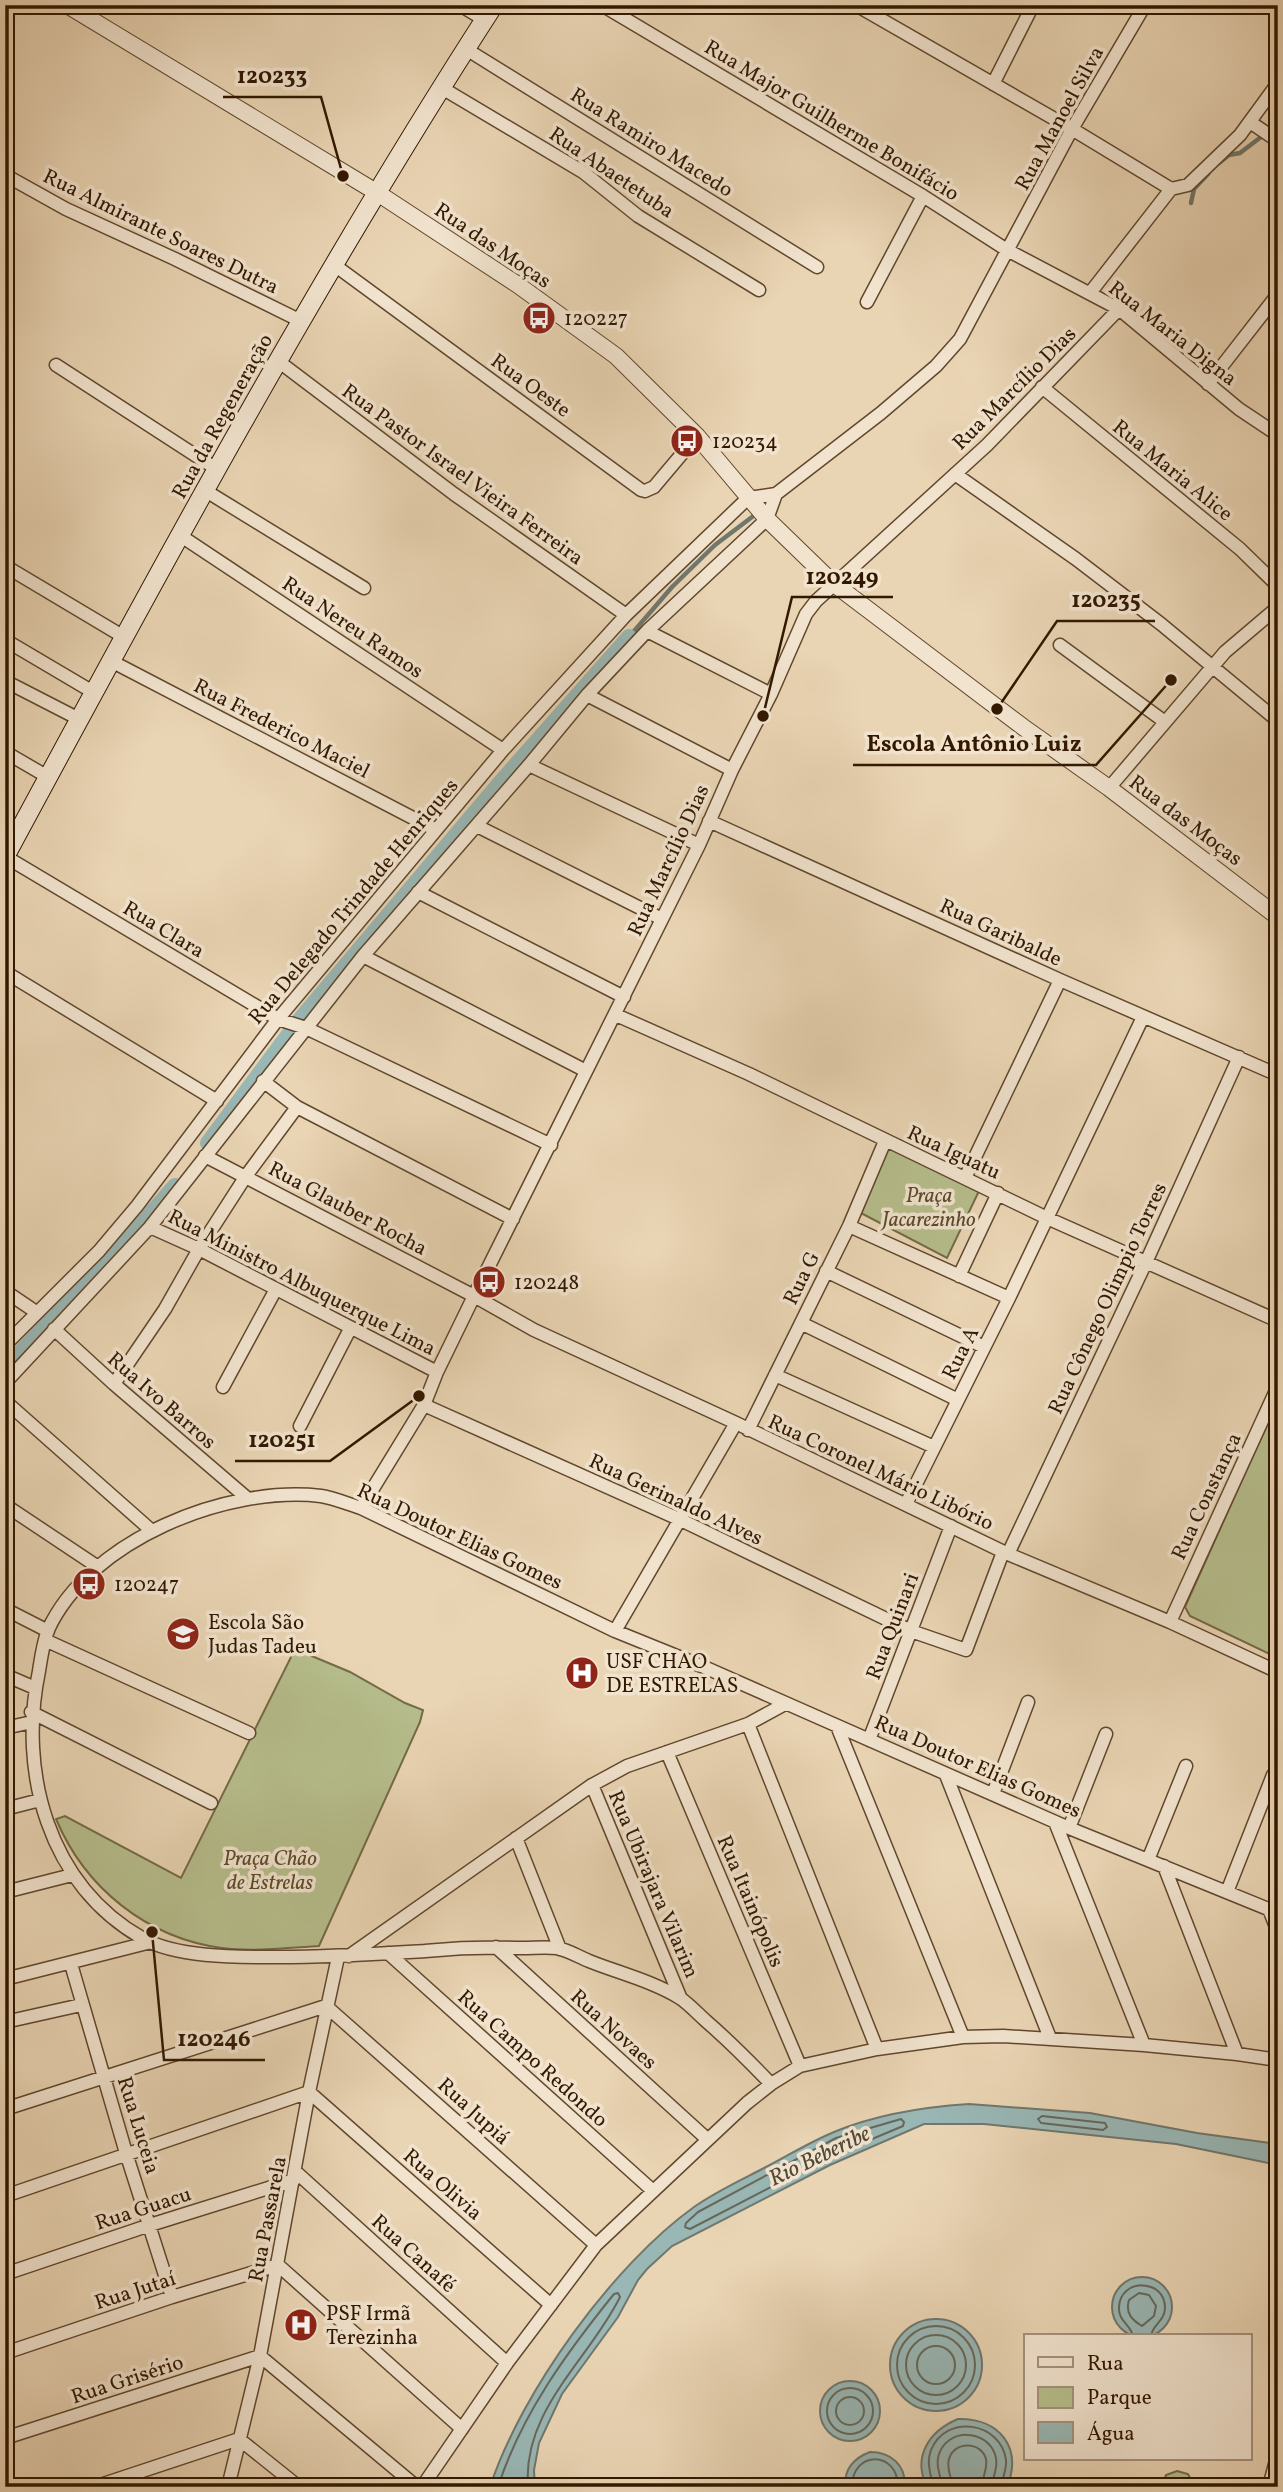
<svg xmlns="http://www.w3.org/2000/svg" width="1283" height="2492" font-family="Vollkorn,serif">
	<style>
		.green { fill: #b6bd8c; stroke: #746a46; stroke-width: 2 }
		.water { fill: #99b7b5; stroke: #70776d; stroke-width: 2 }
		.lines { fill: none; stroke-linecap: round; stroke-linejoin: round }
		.shore { stroke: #66685a; stroke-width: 2 }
		.stream { stroke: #70776d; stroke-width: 4.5 }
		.canal { stroke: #99b7b5; stroke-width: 16 }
		.minor-casing { stroke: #60472d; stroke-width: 15 }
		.tertiary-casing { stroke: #60472d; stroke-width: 18 }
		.secondary-casing { stroke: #321800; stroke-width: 20 }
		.minor { stroke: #f1e3ce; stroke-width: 12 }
		.tertiary { stroke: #f1e3ce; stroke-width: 16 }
		.secondary { stroke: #f1e3ce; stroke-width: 18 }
		.labels { text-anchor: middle; stroke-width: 7; stroke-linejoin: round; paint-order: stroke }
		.street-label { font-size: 21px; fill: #321800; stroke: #f1e3ce }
		.poi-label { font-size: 21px; fill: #321800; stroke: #f1e3ce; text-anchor: start }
		.park-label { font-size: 21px; font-style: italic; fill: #5a4a2a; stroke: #f1e3ce }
		.water-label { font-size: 23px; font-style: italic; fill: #514836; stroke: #f1e3ce }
		.leader { fill: none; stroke: #321800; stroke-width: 2.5 }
		.callout-dot { fill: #321800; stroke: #f1e3ce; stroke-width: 2.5 }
		.callout-label { font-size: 23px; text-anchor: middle; font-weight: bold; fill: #321800; stroke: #f1e3ce; stroke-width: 7; stroke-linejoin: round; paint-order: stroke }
	</style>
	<rect width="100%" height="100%" fill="#e9d4b3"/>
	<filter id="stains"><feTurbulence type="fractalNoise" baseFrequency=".00286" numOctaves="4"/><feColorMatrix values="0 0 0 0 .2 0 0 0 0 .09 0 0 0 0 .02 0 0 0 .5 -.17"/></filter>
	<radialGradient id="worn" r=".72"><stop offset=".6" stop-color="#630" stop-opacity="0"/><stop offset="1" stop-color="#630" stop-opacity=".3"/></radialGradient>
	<!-- green -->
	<path class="green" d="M888 1146 979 1191 947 1258 857 1211Z
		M1278 1400V1658L1190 1616 1185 1607Z
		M295 1649 350 1672 405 1703 423 1710 420 1722 319 1946C287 1948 254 1952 222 1948 147 1938 85 1888 56 1819L65 1816 181 1878Z
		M1177 2471 1188 2474 1195 2487H1161L1166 2475Z"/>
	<!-- water -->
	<path class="water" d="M969 2104 1090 2113 1197 2133 1278 2144V2165L1176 2144 984 2124H924L830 2165 672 2246 647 2269 638 2280 618 2317 562 2394 539 2443 534 2470 535 2487H490C521 2392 613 2265 694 2207 715 2192 741 2180 764 2168 787 2156 810 2142 834 2132 877 2114 923 2107 969 2104Z
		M1112 2307a30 30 0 1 1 60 0a30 30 0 1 1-60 0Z
		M890 2365a46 46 0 1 1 92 0a46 46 0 1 1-92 0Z
		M820 2411a30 30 0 1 1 60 0a30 30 0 1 1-60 0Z
		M958 2419C999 2418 1023 2447 1007 2487H927C912 2457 929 2431 958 2419Z
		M870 2452C891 2452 906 2465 905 2487H845C844 2468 854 2458 870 2452Z"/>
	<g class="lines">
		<!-- shore -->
		<path class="shore" d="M1042 2116 1105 2123 1107 2127 1103 2130 1041 2123 1038 2119Z
			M901 2119 904 2122 903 2126 827 2158 690 2229 685 2227 686 2223 698 2212 836 2138Z
			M1139 2293 1149 2295 1156 2306 1154 2316 1142 2326C1132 2320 1125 2313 1129 2300Z
			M897 2365a39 39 0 1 1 78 0a39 39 0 1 1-78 0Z
			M906 2365a30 30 0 1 1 60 0a30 30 0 1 1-60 0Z
			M1133 2336C1131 2325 1118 2321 1119 2307 1120 2278 1165 2278 1165 2308 1165 2321 1152 2325 1151 2336
			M917 2365a19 19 0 1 1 38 0a19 19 0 1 1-38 0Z
			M827 2411a23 23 0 1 1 46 0a23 23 0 1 1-46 0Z
			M836 2411a14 14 0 1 1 28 0a14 14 0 1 1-28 0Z
			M498 2487C521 2415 567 2352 614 2294L618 2293 620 2297C589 2360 522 2410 528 2487
			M852 2487C852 2450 898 2450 898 2487
			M933 2487C931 2474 926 2463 931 2450 946 2413 1001 2422 1006 2460 1007 2470 1002 2478 1001 2487
			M942 2487C941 2475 935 2466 939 2454 948 2428 986 2429 995 2454 999 2466 993 2475 992 2487
			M952 2487C952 2477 946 2469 949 2459 954 2441 981 2441 986 2459 988 2469 982 2477 982 2487"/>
		<!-- stream -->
		<path class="stream" d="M1269 129 1278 120
			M1219 163 1229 155 1240 153 1261 137
			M1191 203 1194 189 1208 174
			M629 637 672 587 715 545 756 514"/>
		<!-- canal -->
		<path class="canal" d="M208 1143 298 1022 500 783 629 637
			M5 1368 117 1252 175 1186"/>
		<defs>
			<path id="minor" d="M460 5 485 20
				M602 5 923 196 1007 250 1119 309 1239 409 1278 435
				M856 5 1072 129 1171 189
				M466 49 817 267
				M993 84 1033 5
				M442 88 583 172 638 216 759 290
				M1250 122 1278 141
				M5 175 66 209 175 259 301 321
				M1171 189 1188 185 1240 135 1278 83
				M333 264 641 490 645 491 654 487 697 436
				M1090 293 1171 189
				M867 302 923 196
				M278 361 454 494 626 615
				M56 365 218 470
				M1208 384 1278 294
				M1042 387 1240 549 1278 586
				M955 474 1076 559 1161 624 1278 721
				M206 491 364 588
				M181 536 503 750
				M5 566 124 637
				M647 631 771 694
				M5 640 93 692
				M1060 645 1165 722
				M111 661 436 830
				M5 681 79 719
				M587 695 732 770
				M5 752 48 777
				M529 765 699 845
				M1109 788 1225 652 1278 607
				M709 821 1060 980 1278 1075
				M5 825 18 833
				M477 826 662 919
				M6 857 278 1019 306 1028 551 1145
				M418 892 624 997
				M363 956 586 1071
				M5 972 217 1101
				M616 1015 749 1074 1047 1218 1278 1321
				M263 1081 297 1107 513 1219
				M205 1156 474 1296 534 1330 736 1423 1008 1554 1170 1622 1278 1672
				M965 1178 1060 980
				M849 1226 1009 1298
				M150 1227 199 1249 437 1372
				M826 1271 984 1347
				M959 1276 998 1193
				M5 1291 36 1312
				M801 1323 958 1400
				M54 1329 114 1384 247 1498
				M5 1345 99 1251 137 1206 278 1019 503 750 626 615 748 498 776 494 881 413 936 366 960 339 1072 129 1145 5
				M775 1375 934 1447
				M5 1383 150 1227 363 956 529 765 587 695 647 631 767 519 776 494
				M114 1384 165 1309 199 1249 246 1176 297 1107
				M223 1387 276 1289
				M5 1401 152 1531
				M424 1405 681 1520 911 1631 966 1650 1003 1552
				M300 1426 350 1329
				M748 1430 849 1226 885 1141
				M906 1504 1009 1298 1143 1017
				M5 1505 98 1567
				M361 1508 424 1405 437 1372 474 1296 699 845 732 770 771 694 806 614 816 601 987 445 1119 309
				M1008 1554 1147 1260 1239 1057
				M5 1609 48 1631
				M1170 1622 1278 1386
				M615 1631 736 1423
				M45 1640 249 1733
				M5 1675 35 1688
				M31 1712 211 1803
				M748 1724 877 2049
				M837 1726 963 2037
				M5 1728 32 1722
				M869 1740 951 1526
				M667 1752 800 2066
				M946 1775 1050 2038
				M592 1785 681 1999
				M993 1794 1028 1702
				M5 1809 40 1800
				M1055 1822 1144 2045
				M1069 1828 1106 1734
				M516 1838 560 1949
				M1148 1860 1186 1766
				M1164 1866 1237 2054
				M5 1892 72 1875
				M1227 1892 1273 1775 1278 1777
				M1269 1909 1278 1932
				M496 1947 707 2139
				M388 1953 652 2190
				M349 1956 592 1785 627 1766 748 1724 785 1704
				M71 1964 126 2153 172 2297
				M5 1979 151 1942
				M5 2022 81 2005
				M771 2084C750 2062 729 2041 706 2021 698 2014 689 2004 680 1998 652 1981 619 1973 589 1961 579 1957 568 1950 557 1948 546 1947 534 1948 522 1948 490 1947 457 1948 425 1951 376 1954 328 1957 279 1957 239 1957 177 1958 142 1938 48 1884 18 1772 39 1671 41 1658 43 1643 48 1630 89 1540 227 1485 321 1496 334 1498 348 1504 361 1508L615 1631 704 1667 1069 1828 1278 1913
				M5 2109 326 2006 596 2245
				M296 2172 507 2363
				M5 2196 309 2092 551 2305
				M5 2274 150 2225 294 2180
				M5 2353 172 2297 278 2265 462 2429
				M5 2438 260 2356 417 2487
				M94 2487 239 2439 299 2487
				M228 2487 260 2356 309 2092 338 1957
				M422 2487 507 2363 596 2245 747 2103 771 2084 800 2066 877 2049 963 2037 1003 2036 1144 2045 1237 2054 1278 2060
				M1269 2487 1278 2453"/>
			<path id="tertiary" d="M67 5 376 192 518 285 616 356 697 436 767 519 833 583 1023 727 1109 788 1278 917"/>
			<path id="secondary" d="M5 857C160 569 316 280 494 5"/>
		</defs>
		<!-- minor casing -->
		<use href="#minor" class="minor-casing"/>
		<!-- tertiary casing -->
		<use href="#tertiary" class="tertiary-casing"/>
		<!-- secondary casing -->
		<use href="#secondary" class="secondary-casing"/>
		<!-- minor -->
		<use href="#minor" class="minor"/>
		<!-- tertiary -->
		<use href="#tertiary" class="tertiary"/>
		<!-- secondary -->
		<use href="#secondary" class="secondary"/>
	</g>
	<!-- icons -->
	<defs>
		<symbol id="bus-disc" viewBox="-11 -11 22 22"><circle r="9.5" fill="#8f2418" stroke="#f1e3ce"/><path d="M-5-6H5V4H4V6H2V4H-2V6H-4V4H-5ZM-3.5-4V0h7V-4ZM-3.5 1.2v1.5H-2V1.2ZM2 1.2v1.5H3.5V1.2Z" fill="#fff"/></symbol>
		<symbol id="school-disc" viewBox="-11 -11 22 22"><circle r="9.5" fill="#8f2418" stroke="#f1e3ce"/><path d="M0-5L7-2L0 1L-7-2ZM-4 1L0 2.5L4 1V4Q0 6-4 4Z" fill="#fff"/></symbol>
		<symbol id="hospital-disc" viewBox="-11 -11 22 22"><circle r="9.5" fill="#8f2418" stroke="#f1e3ce"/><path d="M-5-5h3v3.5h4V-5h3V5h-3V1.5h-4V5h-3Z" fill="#fff"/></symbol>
	</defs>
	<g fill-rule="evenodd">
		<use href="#bus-disc" x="520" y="299" width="38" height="38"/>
		<use href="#bus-disc" x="668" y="422" width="38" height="38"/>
		<use href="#bus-disc" x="470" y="1263" width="38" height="38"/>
		<use href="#bus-disc" x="70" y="1565" width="38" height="38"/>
		<use href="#school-disc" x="164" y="1615" width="38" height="38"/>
		<use href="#hospital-disc" x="563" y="1654" width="38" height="38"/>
		<use href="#hospital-disc" x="282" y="2306" width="38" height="38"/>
	</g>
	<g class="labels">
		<!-- street labels -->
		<g class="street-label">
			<text transform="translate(1059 118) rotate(-61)" y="7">Rua Manoel Silva</text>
			<text transform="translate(832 120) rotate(31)" y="7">Rua Major Guilherme Bonifácio</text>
			<text transform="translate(652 142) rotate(32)" y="7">Rua Ramiro Macedo</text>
			<text transform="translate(612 172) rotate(34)" y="7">Rua Abaetetuba</text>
			<text transform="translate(161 231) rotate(26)" y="7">Rua Almirante Soares Dutra</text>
			<text transform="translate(493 245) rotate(34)" y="7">Rua das Moças</text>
			<text transform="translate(1173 333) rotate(38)" y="7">Rua Maria Digna</text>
			<text transform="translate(531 385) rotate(36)" y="7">Rua Oeste</text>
			<text transform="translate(1014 388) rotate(-45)" y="7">Rua Marcílio Dias</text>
			<text transform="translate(222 416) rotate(-61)" y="7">Rua da Regeneração</text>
			<text transform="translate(1173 470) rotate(39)" y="7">Rua Maria Alice</text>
			<text transform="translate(463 474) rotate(36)" y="7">Rua Pastor Israel Vieira Ferreira</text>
			<text transform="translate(353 627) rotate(34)" y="7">Rua Nereu Ramos</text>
			<text transform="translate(282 728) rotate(27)" y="7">Rua Frederico Maciel</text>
			<text transform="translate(1186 820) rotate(37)" y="7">Rua das Moças</text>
			<text transform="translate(668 860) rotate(-65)" y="7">Rua Marcílio Dias</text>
			<text transform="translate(353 901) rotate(-50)" y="7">Rua Delegado Trindade Henriques</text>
			<text transform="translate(164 929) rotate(31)" y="7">Rua Clara</text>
			<text transform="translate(1001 932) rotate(25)" y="7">Rua Garibalde</text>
			<text transform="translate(954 1152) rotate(25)" y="7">Rua Iguatu</text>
			<text transform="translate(348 1208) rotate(28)" y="7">Rua Glauber Rocha</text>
			<text transform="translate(801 1278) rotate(-64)" y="7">Rua G</text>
			<text transform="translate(302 1282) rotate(27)" y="7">Rua Ministro Albuquerque Lima</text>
			<text transform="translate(1107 1298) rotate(-65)" y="7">Rua Cônego Olimpio Torres</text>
			<text transform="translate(960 1353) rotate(-63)" y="7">Rua A</text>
			<text transform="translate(162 1400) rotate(41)" y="7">Rua Ivo Barros</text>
			<text transform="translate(881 1472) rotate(25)" y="7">Rua Coronel Mário Libório</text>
			<text transform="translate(1206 1496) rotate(-65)" y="7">Rua Constança</text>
			<text transform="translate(676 1499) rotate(25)" y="7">Rua Gerinaldo Alves</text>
			<text transform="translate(460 1536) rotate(25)" y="7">Rua Doutor Elias Gomes</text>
			<text transform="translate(892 1626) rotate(-69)" y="7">Rua Quinari</text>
			<text transform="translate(978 1766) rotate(24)" y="7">Rua Doutor Elias Gomes</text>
			<text transform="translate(654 1884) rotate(67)" y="7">Rua Ubirajara Vilarim</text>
			<text transform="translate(751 1901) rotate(67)" y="7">Rua Itainópolis</text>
			<text transform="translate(614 2029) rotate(42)" y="7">Rua Novaes</text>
			<text transform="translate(533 2058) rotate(42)" y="7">Rua Campo Redondo</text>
			<text transform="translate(474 2111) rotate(42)" y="7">Rua Jupiá</text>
			<text transform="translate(139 2125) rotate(73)" y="7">Rua Luceia</text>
			<text transform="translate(443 2184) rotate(41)" y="7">Rua Olivia</text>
			<text transform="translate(143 2208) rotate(-18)" y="7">Rua Guacu</text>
			<text transform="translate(267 2219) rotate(-79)" y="7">Rua Passarela</text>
			<text transform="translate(414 2253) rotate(42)" y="7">Rua Canafé</text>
			<text transform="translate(135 2290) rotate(-18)" y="7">Rua Jutaí</text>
			<text transform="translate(127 2379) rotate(-18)" y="7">Rua Grisério</text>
		</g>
		<!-- poi labels -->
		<g class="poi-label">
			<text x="564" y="325">120227</text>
			<text x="712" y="448">120234</text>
			<text x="514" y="1289">120248</text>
			<text x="114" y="1591">120247</text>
			<text x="208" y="1629">Escola São<tspan x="208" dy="24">Judas Tadeu</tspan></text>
			<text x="606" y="1668">USF CHAO<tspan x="606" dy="24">DE ESTRELAS</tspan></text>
			<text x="326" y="2320">PSF Irmã<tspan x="326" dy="24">Terezinha</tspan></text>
		</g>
		<!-- park labels -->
		<g class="park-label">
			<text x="929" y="1202">Praça<tspan x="929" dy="24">Jacarezinho</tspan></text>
			<text x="270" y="1865">Praça Chão<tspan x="270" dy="24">de Estrelas</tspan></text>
		</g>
		<!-- water labels -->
		<g class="water-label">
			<text transform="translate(819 2155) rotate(-26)" y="8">Rio Beberibe</text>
		</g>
	</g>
	<!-- callouts -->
	<path class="leader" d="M343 176L321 97H223M763 716L792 597H893M997 709L1057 621H1155M1171 680L1096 765H853M419 1396L330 1461H235M152 1932L164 2060H265"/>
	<g class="callout-dot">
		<circle cx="343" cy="176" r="7"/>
		<circle cx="763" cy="716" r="7"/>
		<circle cx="997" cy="709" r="7"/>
		<circle cx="1171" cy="680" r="7"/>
		<circle cx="419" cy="1396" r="7"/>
		<circle cx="152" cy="1932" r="7"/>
	</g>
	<g class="callout-label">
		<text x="272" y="83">120233</text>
		<text x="842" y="584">120249</text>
		<text x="1106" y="607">120235</text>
		<text x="974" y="751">Escola Antônio Luiz</text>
		<text x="282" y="1447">120251</text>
		<text x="214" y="2046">120246</text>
	</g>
	<!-- margin -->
	<rect width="1283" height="2492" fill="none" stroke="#e9d4b3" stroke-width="28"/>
	<rect x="7" y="7" width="1269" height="2478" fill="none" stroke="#321800" stroke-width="3.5"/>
	<rect x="14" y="14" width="1255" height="2464" fill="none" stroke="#321800" stroke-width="2"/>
	<!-- legend -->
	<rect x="1024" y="2334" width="228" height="126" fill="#f1e3ce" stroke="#a5927c" stroke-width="2"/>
	<rect x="1038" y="2357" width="35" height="10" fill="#f1e3ce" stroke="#a5927c" stroke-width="2"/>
	<text x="1087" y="2370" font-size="21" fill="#321800">Rua</text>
	<rect x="1038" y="2387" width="35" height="21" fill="#b6bd8c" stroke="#a5927c" stroke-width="2"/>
	<text x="1087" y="2404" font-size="21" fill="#321800">Parque</text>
	<rect x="1038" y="2422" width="35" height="21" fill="#99b7b5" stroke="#a5927c" stroke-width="2"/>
	<text x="1087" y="2440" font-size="21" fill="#321800">Água</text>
	<rect width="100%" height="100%" filter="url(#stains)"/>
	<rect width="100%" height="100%" fill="url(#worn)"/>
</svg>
